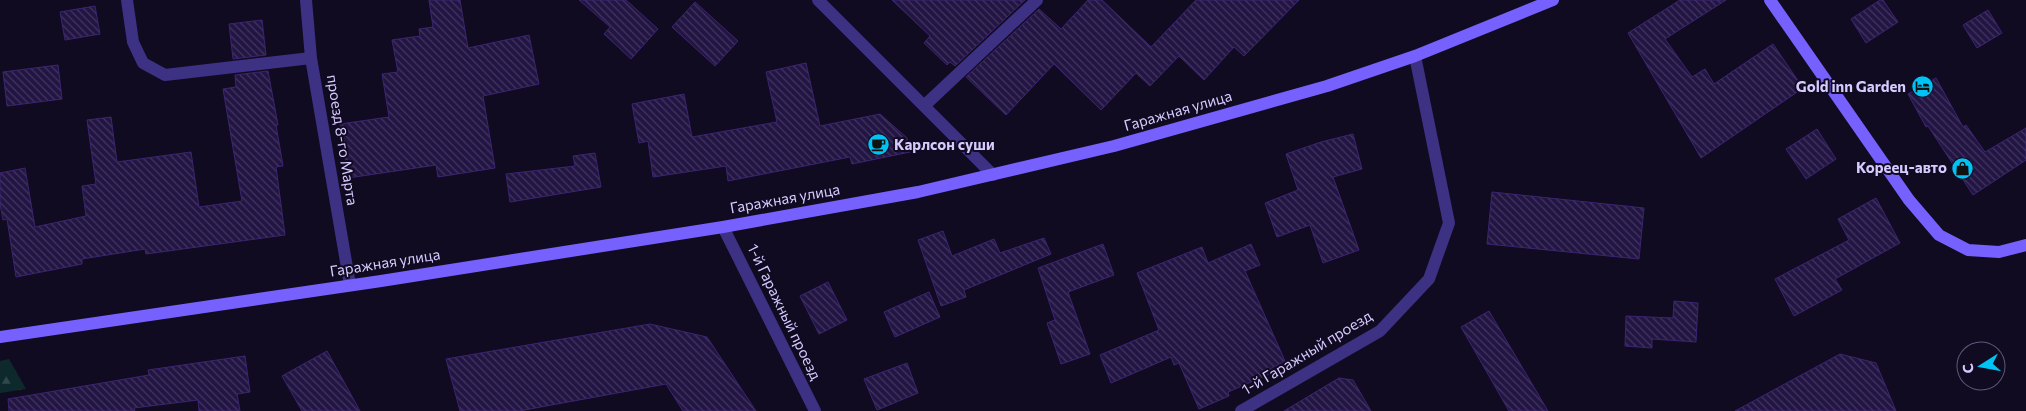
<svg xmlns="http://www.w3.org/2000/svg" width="2026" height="411" font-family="Commissioner,sans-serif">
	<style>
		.forest { fill: url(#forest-firs) }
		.building { fill: url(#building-back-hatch); stroke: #3c2472 }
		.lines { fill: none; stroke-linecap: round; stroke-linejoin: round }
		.street { stroke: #3d3184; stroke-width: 12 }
		.secondary { stroke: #7661ff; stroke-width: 12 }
		.labels { text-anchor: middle; stroke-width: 4; stroke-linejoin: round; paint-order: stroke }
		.poi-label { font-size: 15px; font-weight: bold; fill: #d6caff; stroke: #110b21; text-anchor: end }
		.street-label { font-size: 15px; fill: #d6caff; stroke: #110b21 }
	</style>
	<defs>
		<pattern id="forest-firs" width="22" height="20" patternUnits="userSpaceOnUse" patternTransform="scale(1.25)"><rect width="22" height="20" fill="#0d292b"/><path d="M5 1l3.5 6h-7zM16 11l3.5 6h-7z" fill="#30474b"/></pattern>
		<pattern id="building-back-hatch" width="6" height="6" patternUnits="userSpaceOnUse" patternTransform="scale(1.25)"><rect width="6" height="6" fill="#231543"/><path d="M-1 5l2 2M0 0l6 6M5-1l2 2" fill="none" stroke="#42365f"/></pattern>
	</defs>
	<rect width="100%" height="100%" fill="#110b21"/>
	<!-- forest -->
	<path class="forest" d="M9 359 26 389 0 393V361Z"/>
	<!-- building -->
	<path class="building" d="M429 0H460L468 48 529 35 539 84 483 96 495 168 438 177 436 165 348 178 340 124 389 117 382 74 398 72 392 40 420 36 419 29 433 27Z
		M579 0H626L658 29 631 59 604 34 610 27Z
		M892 0H1025L955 66 950 62 947 65 924 43 930 36Z
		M1088 0H1102L1151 47 1196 0H1299L1244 56 1234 47 1204 80 1179 56 1150 86 1136 73 1101 110 1054 64 1006 115 966 77 1039 9 1061 29Z
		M1680 0H1726L1665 39 1692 77 1705 69 1714 84 1773 44 1803 88 1701 158 1628 33Z
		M1880 0H1883L1898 22 1866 43 1851 19Z
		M695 2 738 41 715 66 672 27Z
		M95 6 100 34 65 40 60 12Z
		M1988 10 2002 33 1977 48 1963 25Z
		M262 20 266 55 233 59 229 24Z
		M806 63 820 126 880 114 907 138 910 152 852 164 850 157 728 181 726 166 653 177 648 141 639 143 632 104 684 94 692 137 777 122 766 72Z
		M58 65 62 99 7 106 3 72Z
		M268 71 278 125H276L283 166 276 167 285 235 146 254 145 249 82 259V264L16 277 7 219 3 220 0 204V173L25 168 35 227 86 216 82 186 96 184 87 120 111 117 117 162 191 152 199 207 242 201 223 89 236 87 235 75Z
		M1936 78 1963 127 1966 125 1985 152 2026 128V160L1973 195 1928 126 1926 127 1908 94Z
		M1817 129 1836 159 1806 179 1786 149Z
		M1353 134 1362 169 1333 177 1359 250 1323 263 1310 225 1277 237 1265 203 1298 190 1286 154 1321 142Z
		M595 153 601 187 510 202 506 174 575 166 573 156Z
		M1492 192 1644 208 1639 259 1487 244Z
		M1876 198 1900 243 1835 279 1842 290 1794 316 1775 279 1849 240 1838 219Z
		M943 231 952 256 994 239 1000 253 1044 238 1051 254 964 290 966 297 941 306 918 240Z
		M1103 244 1114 275 1068 292 1090 354 1061 364 1047 323 1055 320 1038 268Z
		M1251 244 1260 265 1245 271 1285 361 1270 369 1279 370 1228 392 1229 396 1199 409 1179 363 1174 365 1171 357 1111 383 1100 355 1159 330 1137 273 1202 247 1208 263Z
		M828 282 847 320 819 334 800 296Z
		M929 292 940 317 895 337 884 312Z
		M1674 301 1698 303 1696 342 1652 339V348L1625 346 1626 316 1673 318Z
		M1489 311 1548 411H1509L1461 327Z
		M650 324 707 337 756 411H683L666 384 519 411H460L446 359Z
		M327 351 360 411H302L282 376Z
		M1840 354 1876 363 1896 411H1735Z
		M245 356 250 392 237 394 240 411H199L198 400 134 408 135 411H9L8 399 149 375 148 370Z
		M907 363 918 393 877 410 864 379Z
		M1339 378 1353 380 1371 411H1284Z"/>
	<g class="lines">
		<!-- street -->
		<path class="street" d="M127 0 133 42 143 63 165 75 311 58
			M306 0 311 58 350 285
			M818 0 993 175
			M924 106 1037 0
			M723 227 815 411
			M1241 411 1380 331 1429 279 1449 223 1415 56"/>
		<!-- secondary -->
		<path class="secondary" d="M1770 0 1909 200 1939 235 1968 250 1999 252 2026 245
			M0 337 381 281 723 227 918 192 1114 146 1327 86 1415 56 1553 0"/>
	</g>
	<!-- icons -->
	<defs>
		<symbol id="hotel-disc" viewBox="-11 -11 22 22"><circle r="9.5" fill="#00c3f5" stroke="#110b21"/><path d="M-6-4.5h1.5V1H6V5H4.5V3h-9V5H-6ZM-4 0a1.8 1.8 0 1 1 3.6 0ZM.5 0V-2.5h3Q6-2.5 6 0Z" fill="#111"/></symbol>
		<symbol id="cafe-disc" viewBox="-11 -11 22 22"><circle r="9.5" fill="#00c3f5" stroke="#110b21"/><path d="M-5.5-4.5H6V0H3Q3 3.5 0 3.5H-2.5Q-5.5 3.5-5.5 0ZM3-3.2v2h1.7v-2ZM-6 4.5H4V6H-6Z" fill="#111"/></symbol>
		<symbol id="shop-disc" viewBox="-11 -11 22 22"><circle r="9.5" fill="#00c3f5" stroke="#110b21"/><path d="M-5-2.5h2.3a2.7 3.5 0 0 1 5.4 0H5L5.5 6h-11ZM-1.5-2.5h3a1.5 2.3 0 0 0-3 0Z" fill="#111"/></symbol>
	</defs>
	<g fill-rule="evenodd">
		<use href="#hotel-disc" x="1910" y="74" width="25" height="25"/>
		<use href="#cafe-disc" x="866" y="132" width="25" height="25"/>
		<use href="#shop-disc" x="1950" y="156" width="25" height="25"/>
	</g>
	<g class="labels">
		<!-- poi labels -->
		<g class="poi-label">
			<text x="1906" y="92">Gold inn Garden</text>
			<text x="894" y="150" text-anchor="start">Карлсон суши</text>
			<text x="1947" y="173">Кореец-авто</text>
		</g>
		<!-- street labels -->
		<g class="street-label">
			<text transform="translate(1178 111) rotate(-16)" y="5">Гаражная улица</text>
			<text transform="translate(342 140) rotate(81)" y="5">проезд 8-го Марта</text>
			<text transform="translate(785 199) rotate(-10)" y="5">Гаражная улица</text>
			<text transform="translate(385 263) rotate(-9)" y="5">Гаражная улица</text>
			<text transform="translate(784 312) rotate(64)" y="5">1-й Гаражный проезд</text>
			<text transform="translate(1307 353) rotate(-31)" y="5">1-й Гаражный проезд</text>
		</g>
	</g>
	<!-- north arrow -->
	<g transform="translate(1981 366) rotate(259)"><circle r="24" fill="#110b21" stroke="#60577a"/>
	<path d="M0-4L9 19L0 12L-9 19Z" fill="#00c3f5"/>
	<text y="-8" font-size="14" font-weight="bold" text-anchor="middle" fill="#d6caff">С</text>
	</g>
</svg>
